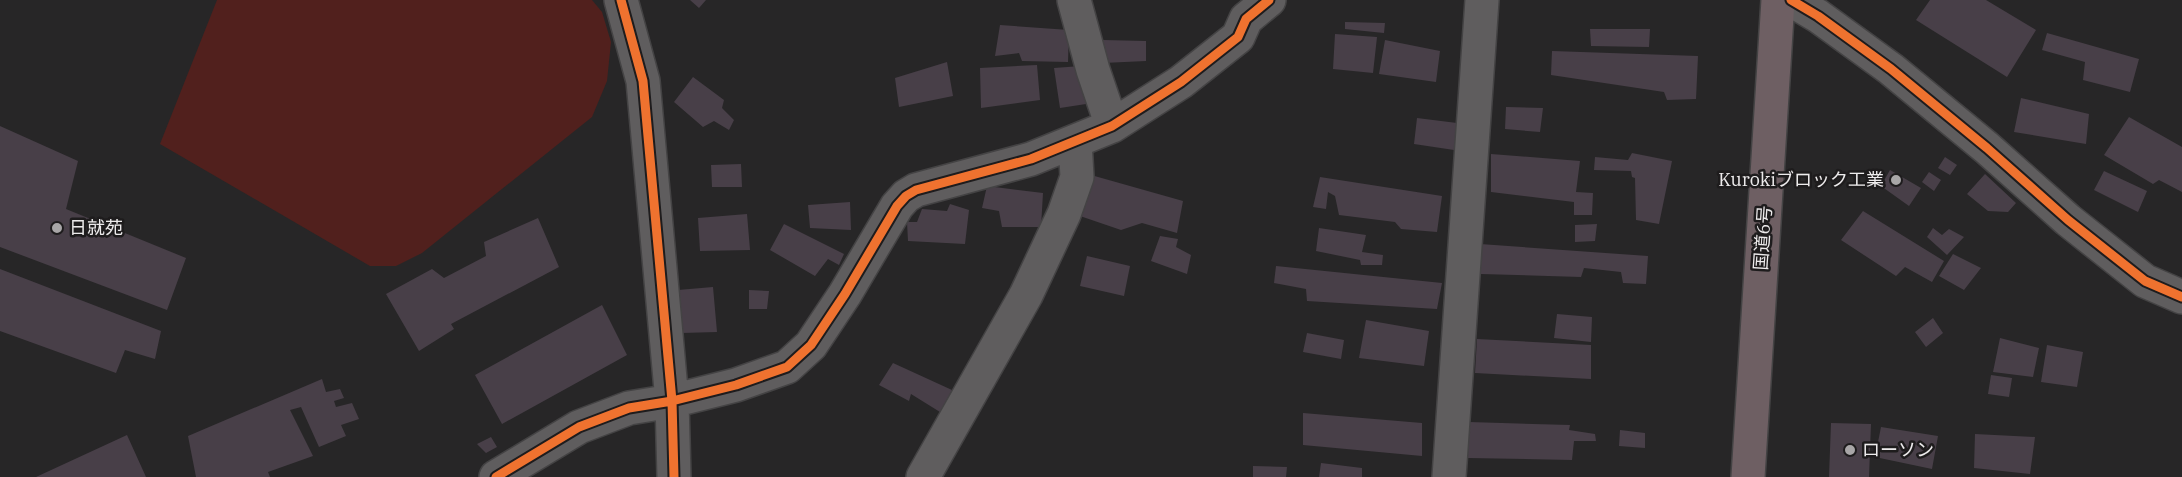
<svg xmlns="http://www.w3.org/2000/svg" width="2182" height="477" font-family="'IBM Plex Serif','Noto Sans JP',serif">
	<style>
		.green { fill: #51201d }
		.building { fill: #483f48 }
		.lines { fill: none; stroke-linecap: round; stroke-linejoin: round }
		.minor-casing { stroke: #444344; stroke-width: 36 }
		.highway-casing { stroke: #444344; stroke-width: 36 }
		.minor { stroke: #5f5d5e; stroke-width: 33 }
		.highway { stroke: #6e5f63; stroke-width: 33 }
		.cycleway-casing { stroke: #1e1c1d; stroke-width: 13 }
		.cycleway { stroke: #ef722f; stroke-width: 9 }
		.poi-dot { fill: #a8a6a7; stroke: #1e1c1d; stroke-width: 2 }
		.labels { text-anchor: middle; stroke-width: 5; stroke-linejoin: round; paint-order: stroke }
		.poi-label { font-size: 18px; fill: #edebec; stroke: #1e1c1d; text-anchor: start }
		.street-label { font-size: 18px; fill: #edebec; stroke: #1e1c1d }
	</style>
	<rect width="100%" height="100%" fill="#272627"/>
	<!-- green -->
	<path class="green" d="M217 0H592L602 12 611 42 607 81 592 117 422 253 396 266H370L160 144Z"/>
	<!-- building -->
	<path class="building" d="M690 0H706L699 8Z
		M1930 0H1986L2036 30 2007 77 1916 20Z
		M1345 22 1385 23 1384 33 1345 29Z
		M1000 25 1069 30 1068 62 1022 61 1019 53 995 56Z
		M1590 29H1650L1649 47 1591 46Z
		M2047 33 2139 59 2130 92 2083 80 2085 62 2042 50Z
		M1335 34 1377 37 1373 73 1333 69Z
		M1103 40 1146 41V61L1103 63Z
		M1385 40 1440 51 1436 82 1379 74Z
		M1552 51 1698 56 1696 99 1667 100 1664 92 1551 75Z
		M947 62 953 96 899 107 895 78Z
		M1037 65 1040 100 981 108 980 68Z
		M1081 66 1086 104 1060 108 1054 68Z
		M693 77 724 100 722 108 734 120 729 130 714 121 703 127 674 102Z
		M2021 98 2089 114 2086 144 2014 132Z
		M1506 107 1543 108 1540 132 1505 129Z
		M2129 117 2182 147V192L2159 180 2153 184 2104 155Z
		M1417 118 1457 123 1454 150 1414 144Z
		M0 126 78 161 66 209 186 258 167 310 0 247Z
		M1632 153 1672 161 1659 224 1636 220 1635 178 1632 177 1631 171 1594 170 1595 157 1628 160Z
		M1491 154 1580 161 1576 192 1593 193 1592 215H1574V202L1491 192Z
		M1945 157 1957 165 1950 175 1938 168Z
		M741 164 742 187H712L711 165Z
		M1890 170 1921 188 1909 206 1881 186Z
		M2104 171 2147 191 2138 212 2094 190Z
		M1929 172 1941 180 1934 191 1922 182Z
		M1985 174 2016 203 2008 212 1988 211 1967 194Z
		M1091 175 1183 201 1177 233 1142 223 1121 230 1080 216Z
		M1320 177 1442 196 1437 232 1401 229 1395 222 1339 215 1335 196 1328 192 1326 209 1313 207Z
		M987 186 1043 193 1041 227H1002L999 211 982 208Z
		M850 202 851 230 810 228 808 205Z
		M950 204 969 210 965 244 908 241 907 222H917L922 209 947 211Z
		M1863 211 1944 261 1932 282 1905 267 1896 276 1841 240Z
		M747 214 750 250 700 251 698 218Z
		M538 218 559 267 451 324 454 329 419 351 386 294 432 269 444 278 486 256 484 242Z
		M784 224 844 254 839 265 828 259 815 276 770 250Z
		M1597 224 1595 241 1575 242V225Z
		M1319 228 1366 235 1362 252 1383 255 1382 265H1361L1360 260 1316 251Z
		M1933 228 1942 235 1949 229 1964 237 1947 255 1927 237Z
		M1160 236 1178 239 1176 247 1191 255 1187 274 1151 261Z
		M1480 244 1648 256 1646 284 1623 283 1621 272 1584 268 1581 277 1481 274Z
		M1953 254 1981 268 1964 290 1939 276Z
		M1087 256 1130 266 1124 296 1080 286Z
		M1276 266 1442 283 1437 309 1307 301 1306 289 1274 283Z
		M0 269 161 331 155 359 125 350 116 373 0 331Z
		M713 287 717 332 681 333 678 290Z
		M749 290 769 291 767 309H749Z
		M602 305 627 355 502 424 475 375Z
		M1557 314 1592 317 1591 342 1554 338Z
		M1933 318 1943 333 1926 347 1915 332Z
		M1366 320 1429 331 1424 366 1359 358Z
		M1307 333 1344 340 1341 359 1303 352Z
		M2000 338 2039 348 2033 377 1993 372Z
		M1477 339 1591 345V379L1475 373Z
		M2047 345 2083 352 2077 387 2041 382Z
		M893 363 952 390 940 412 911 394 909 401 879 385Z
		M1991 375 2012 378 2009 397 1988 394Z
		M322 379 326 392 340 389 344 398 334 401 336 407 352 403 359 419 341 425 346 436 319 447 301 407 290 410 313 456 268 472 270 477H196L188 436Z
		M1303 413 1422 423V456L1303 445Z
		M1469 422 1570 425 1569 430 1595 434 1596 441H1574L1572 460 1468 458Z
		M1831 423 1871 424 1869 477H1829Z
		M1881 427 1938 436 1932 469 1875 457Z
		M1620 430 1645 433V448L1619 446Z
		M1975 434 2035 437 2030 474 1974 468Z
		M127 435 146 477H36Z
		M491 437 497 447 486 453 477 444Z
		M1321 463 1362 468V477H1319Z
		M1253 466 1287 467 1286 477H1253Z"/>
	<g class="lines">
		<defs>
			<path id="minor" d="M621 0 643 81 672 401 674 477
				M1074 0 1093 70 1112 126
				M1791 0 1818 16 1891 69 1987 148 2068 220 2145 281 2182 297
				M496 477 579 427 629 408 672 401 736 385 787 367 811 345 845 294 897 206 906 196 916 190 1031 159 1112 126 1181 82 1238 37 1246 19 1269 0
				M923 477 1026 295 1064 214 1077 177 1075 141
				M1449 477 1482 0"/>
			<path id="highway" d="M1748 477 1778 0"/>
		</defs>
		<!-- minor casing -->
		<use href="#minor" class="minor-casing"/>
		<!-- highway casing -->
		<use href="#highway" class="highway-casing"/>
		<!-- minor -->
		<use href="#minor" class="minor"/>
		<!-- highway -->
		<use href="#highway" class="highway"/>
		<defs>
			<path id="cycleway" d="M621 0 643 81 672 401 674 477
				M1791 0 1818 16 1891 69 1987 148 2068 220 2145 281 2182 297
				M496 477 579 427 629 408 672 401 736 385 787 367 811 345 845 294 897 206 906 196 916 190 1031 159 1112 126 1181 82 1238 37 1246 19 1269 0"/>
		</defs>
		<!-- cycleway casing -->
		<use href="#cycleway" class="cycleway-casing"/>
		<!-- cycleway -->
		<use href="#cycleway" class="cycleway"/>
	</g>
	<!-- markers -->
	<g class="poi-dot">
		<circle cx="1896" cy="180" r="6"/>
		<circle cx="57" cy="228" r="6"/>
		<circle cx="1850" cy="450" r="6"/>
	</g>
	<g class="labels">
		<!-- poi labels -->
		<g class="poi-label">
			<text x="1884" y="186" text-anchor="end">Kurokiブロック工業</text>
			<text x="69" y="234">日就苑</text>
			<text x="1862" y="456">ローソン</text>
		</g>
		<!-- street labels -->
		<g class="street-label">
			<text transform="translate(1763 238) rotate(-86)" y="6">国道6号</text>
		</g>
	</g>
</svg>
